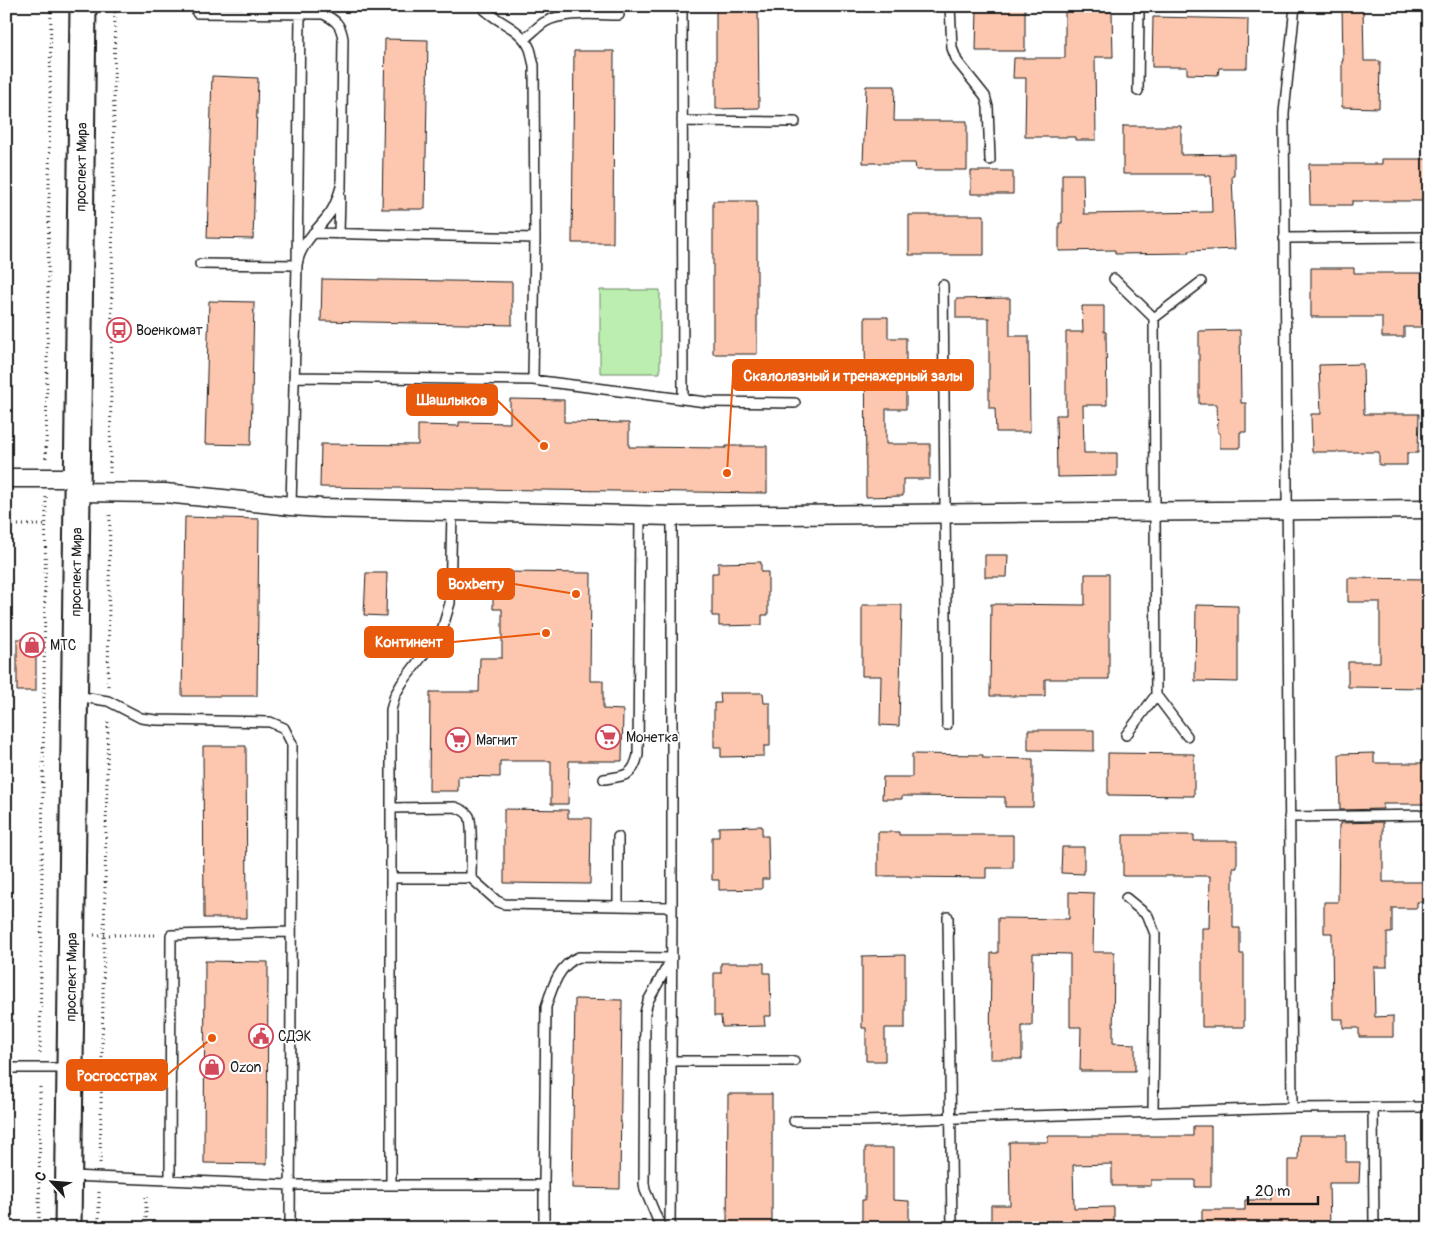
<svg xmlns="http://www.w3.org/2000/svg" width="1435" height="1234" font-family="Pangolin,sans-serif">
	<style>
		.green { fill: #bbeeaf; stroke: #6c8566 }
		.building { fill: #fcc7ae; stroke: #1c1c1c }
		.lines { fill: none; stroke-linecap: round; stroke-linejoin: round }
		.service-casing { stroke: #1c1c1c; stroke-width: 12 }
		.minor-casing { stroke: #1c1c1c; stroke-width: 21 }
		.secondary-casing { stroke: #1c1c1c; stroke-width: 29 }
		.path { stroke: #1c1c1c; stroke-width: 3; stroke-dasharray: 1 4; stroke-linecap: butt }
		.service { stroke: #fff; stroke-width: 9 }
		.minor { stroke: #fff; stroke-width: 18 }
		.secondary { stroke: #fff; stroke-width: 25 }
		.labels { text-anchor: middle; stroke-width: 4; stroke-linejoin: round; paint-order: stroke }
		.street-label { font-size: 14px; fill: #1c1c1c; stroke: #fff }
		.poi-label { font-size: 14px; fill: #1c1c1c; stroke: #fff; text-anchor: start }
		.leader { fill: none; stroke: #e8590c; stroke-width: 2 }
		.callout-dot { fill: #e8590c; stroke: #fff; stroke-width: 2 }
		.callout { fill: #e8590c; stroke: #e8590c; stroke-width: 2 }
		.callout-label { font-size: 15px; text-anchor: middle; font-weight: bold; fill: #fff }
	</style>
	<rect width="100%" height="100%" fill="#fff"/>
	<filter id="ink" filterUnits="userSpaceOnUse"><feTurbulence type="fractalNoise" baseFrequency=".02" numOctaves="2"/><feDisplacementMap in="SourceGraphic" scale="10" xChannelSelector="R" yChannelSelector="G"/><feConvolveMatrix kernelMatrix="1 2 1 2 8 2 1 2 1" color-interpolation-filters="sRGB"/></filter>
	<g filter="url(#ink)">
		<!-- green -->
		<path class="green" d="M600 290H660V373H600Z"/>
		<!-- building -->
		<path class="building" d="M716 6H758L759 108 716 109Z
			M1025 6V51H976L977 7Z
			M1065 6H1097V12H1112L1113 57H1095L1096 140H1075V137H1025L1026 78H1013L1014 58H1065Z
			M1342 6H1363L1364 61H1380L1379 108 1342 107V61H1343Z
			M1153 17 1248 19 1247 68H1219L1218 75 1187 74V67H1152Z
			M385 39 428 40 425 209H382Z
			M574 51H614L613 243H572Z
			M212 76 258 78 253 239 207 238Z
			M866 86H895L894 121H967V170H916L915 163H863Z
			M1123 126H1181V155L1234 154V176H1232L1235 249 1188 251 1189 253 1115 254V250L1059 251V223H1062V174H1083L1084 214 1212 212 1211 176H1205V174H1123Z
			M1382 159H1429V201H1352V205H1310L1309 164H1382Z
			M971 171H1013V194H971Z
			M713 201H757V354H713Z
			M909 215H984V255H909Z
			M1311 268H1354V273H1422L1423 327H1404V337H1382V317H1311Z
			M322 279 512 282V325L321 321Z
			M1010 298V336H1029L1030 432H996L995 408H989V318H956V299Z
			M209 301 254 302 251 445 205 444Z
			M1082 306H1104V332H1106L1107 405H1083L1084 453H1117V476L1057 477 1056 415H1066V332H1083Z
			M865 317H888V338H906V409H886V444H930V479H903V496L866 497Z
			M1240 330 1241 403H1246V432H1240V448H1220V433H1218L1217 404H1199V331Z
			M1363 364 1364 414H1419L1418 453H1407V465H1379V452H1312L1311 414H1321L1319 365Z
			M510 399 564 400V422L629 423V447L726 448V446H767V493L320 487 321 444 418 445V425L459 426V422L510 423Z
			M185 517 259 519 257 696H182Z
			M985 555H1008L1007 577H985Z
			M761 562V572H768V615H762V625L719 626V616H712V573H718V563Z
			M502 572 591 573 590 681H603V709L623 710 622 761H569L568 804H551V761H500V777L458 776V791H429L430 692H479L480 658H502V609H493V589H502Z
			M366 573H387L386 616 364 615Z
			M1085 574H1109V679H1045V696H990L991 604 1085 605Z
			M1348 578 1429 579V688L1348 687V662H1380V602H1348Z
			M862 605H902L899 726 880 725 881 676H862Z
			M1196 605 1238 606V682L1195 681Z
			M17 639H36V691H17Z
			M720 693H763L764 703H770V746H764V756L721 757V747H714V703H721Z
			M1028 730H1094V751L1028 750Z
			M203 746H246L247 918H204Z
			M1108 753 1194 754V796L1108 795Z
			M1374 753V763H1426L1427 804H1383V809L1340 810 1339 754Z
			M912 754 983 755V758L1033 759V807H1005V797L902 796V799H882L883 777H912Z
			M504 809 568 810V818H591L590 884 504 883Z
			M1383 822V882H1428V902H1417V908H1392V933H1387V967H1374L1375 1017 1393 1016V1037H1359V1028H1343V1019H1333L1332 933H1324V902H1338L1339 825H1340V823Z
			M762 826V836H768L769 879H762V889L719 890V880H712V837H719V827Z
			M878 832H899V835H1013V868H986V878L910 877V876H878Z
			M1123 835H1194V841H1237V868H1233V928H1240V954H1244V1027H1202V928H1209L1210 876H1123Z
			M1062 847H1084V874L1061 873Z
			M1069 892 1094 893 1093 952H1114L1113 1043 1135 1044V1071H1080L1081 1027H1070V954L1033 953 1032 1026H1022V1059H990L991 953H998V918L1069 919Z
			M905 955V1028H885V1061H866V1028H862V956Z
			M205 961 268 962 267 1164 204 1163Z
			M721 963H764V973H770L771 1016H764L765 1026 722 1027 721 1016H714V973H721Z
			M575 999 622 1000 620 1189 572 1188Z
			M728 1094H772V1228H727Z
			M1193 1126H1211V1187H1195V1180H1151V1186H1112V1164L1073 1165 1074 1208 1114 1207V1228H991V1205H1010L1009 1142H1048V1136H1193Z
			M1299 1135H1346V1162H1360L1359 1183H1329L1330 1228H1202V1210H1245V1200H1271V1189H1288V1160H1298Z
			M865 1148H893V1200L909 1201V1228H862V1200H865Z"/>
		<g class="lines">
			<defs>
				<path id="service" d="M481 6C496 23 521 27 530 49 532 54 532 60 534 65L535 238 533 380
					M682 6 683 399
					M950 6 952 48 957 61 985 96 988 107 990 160
					M197 13 323 14C336 20 341 25 343 39L341 187C338 196 336 205 330 213 318 230 300 243 297 265L291 506
					M524 39C531 34 538 26 545 22 563 11 599 15 619 15
					M1138 91 1139 12 1140 6
					M682 121 795 122
					M313 233 535 238
					M339 234 340 197
					M1284 238 1429 237
					M200 264 297 265 300 14
					M1114 279 1154 318
					M943 285 947 725
					M294 377 533 380 706 402 795 403
					M76 696 108 701 141 718 156 720 270 722 284 728 292 744 290 1228
					M1126 735 1156 695
					M1187 736 1156 695 1154 318 1201 282
					M604 779C624 776 633 777 638 755L640 515
					M392 808 455 807C460 809 466 811 469 816 473 824 471 866 471 878
					M1289 817 1429 815
					M392 878H471L497 901 504 904 672 907
					M1126 898 1148 916 1155 934 1153 1112
					M618 906V837
					M948 917 952 1228
					M671 1061H794
					M6 1068H68
					M1373 1107 1374 1228
					M1292 1108 1284 113 1295 6
					M794 1121H862L1292 1108 1429 1107
					M71 1176 289 1185H544V1228
					M170 1179 171 935 291 932
					M391 1185V710L395 695 402 683 442 630 450 603 452 511
					M544 1185 546 1007C552 988 559 964 579 957L672 958 648 1001 645 1013 644 1183 645 1190 661 1228
					M670 1228 672 907V516"/>
				<path id="minor" d="M6 478H77
					M76 492 165 493 291 506 322 508 672 516 1429 509"/>
				<g id="secondary">
					<path id="s1" d="M68 1228 83 6"/>
				</g>
			</defs>
			<!-- service casing -->
			<use href="#service" class="service-casing"/>
			<!-- minor casing -->
			<use href="#minor" class="minor-casing"/>
			<!-- secondary casing -->
			<use href="#secondary" class="secondary-casing"/>
			<!-- path -->
			<path class="path" d="M46 458 51 6
				M110 473 115 6
				M8 525H46
				M108 686 110 512
				M94 935H155
				M40 1053 46 497
				M101 1064H156
				M100 1163 108 719
				M39 1228 40 1084
				M99 1228V1192
				M146 1228V1193"/>
			<!-- service -->
			<use href="#service" class="service"/>
			<!-- minor -->
			<use href="#minor" class="minor"/>
			<!-- secondary -->
			<use href="#secondary" class="secondary"/>
		</g>
	</g>
	<!-- icons -->
	<defs>
		<symbol id="bus-ring" viewBox="-11 -11 22 22"><circle r="9.5" fill="#fff" stroke="#d1495b" stroke-width="1.5"/><path d="M-5-6H5V4H4V6H2V4H-2V6H-4V4H-5ZM-3.5-4V0h7V-4ZM-3.5 1.2v1.5H-2V1.2ZM2 1.2v1.5H3.5V1.2Z" fill="#d1495b"/></symbol>
		<symbol id="shop-ring" viewBox="-11 -11 22 22"><circle r="9.5" fill="#fff" stroke="#d1495b" stroke-width="1.5"/><path d="M-5-2.5h2.3a2.7 3.5 0 0 1 5.4 0H5L5.5 6h-11ZM-1.5-2.5h3a1.5 2.3 0 0 0-3 0Z" fill="#d1495b"/></symbol>
		<symbol id="supermarket-ring" viewBox="-11 -11 22 22"><circle r="9.5" fill="#fff" stroke="#d1495b" stroke-width="1.5"/><path d="M-6-5.5h2.5l.6 2H6L4.5 2H-2.5L-4.4-4H-6ZM-1.5 3.2a1.3 1.3 0 1 0 .1 0ZM3 3.2a1.3 1.3 0 1 0 .1 0Z" fill="#d1495b"/></symbol>
		<symbol id="civic-ring" viewBox="-11 -11 22 22"><circle r="9.5" fill="#fff" stroke="#d1495b" stroke-width="1.5"/><path d="M-.6-6.5H3V-4.5H.6V-3L4-1V1h2V6H-6V1h2V-1L-.6-3ZM-1.2 2.5V6h2.4V2.5Z" fill="#d1495b"/></symbol>
	</defs>
	<g fill-rule="evenodd">
		<use href="#bus-ring" x="105" y="316" width="28" height="28"/>
		<use href="#shop-ring" x="18" y="631" width="28" height="28"/>
		<use href="#supermarket-ring" x="594" y="723" width="28" height="28"/>
		<use href="#supermarket-ring" x="444" y="726" width="28" height="28"/>
		<use href="#civic-ring" x="247" y="1022" width="28" height="28"/>
		<use href="#shop-ring" x="198" y="1053" width="28" height="28"/>
	</g>
	<g class="labels">
		<!-- street labels -->
		<g class="street-label">
			<text dy="5" stroke="none"><textPath href="#s1" startOffset="1061">проспект Мира</textPath></text>
			<text dy="5" stroke="none"><textPath href="#s1" startOffset="656">проспект Мира</textPath></text>
			<text dy="5" stroke="none"><textPath href="#s1" startOffset="251">проспект Мира</textPath></text>
		</g>
		<!-- poi labels -->
		<g class="poi-label">
			<text x="136" y="335">Военкомат</text>
			<text x="50" y="650">МТС</text>
			<text x="626" y="742">Монетка</text>
			<text x="476" y="745">Магнит</text>
			<text x="278" y="1041">СДЭК</text>
			<text x="230" y="1072">Ozon</text>
		</g>
	</g>
	<!-- callouts -->
	<path class="leader" d="M727 473L733 375M544 446L497 400M576 594L514 584M546 633L453 642M212 1038L167 1075"/>
	<g class="callout-dot">
		<circle cx="727" cy="473" r="5"/>
		<circle cx="544" cy="446" r="5"/>
		<circle cx="576" cy="594" r="5"/>
		<circle cx="546" cy="633" r="5"/>
		<circle cx="212" cy="1038" r="5"/>
	</g>
	<g class="callout">
		<rect x="733" y="360" width="240" height="30" rx="5"/>
		<rect x="407" y="385" width="90" height="30" rx="5"/>
		<rect x="438" y="569" width="76" height="30" rx="5"/>
		<rect x="365" y="627" width="88" height="30" rx="5"/>
		<rect x="67" y="1060" width="100" height="30" rx="5"/>
	</g>
	<g class="callout-label">
		<text x="853" y="381">Скалолазный и тренажерный залы</text>
		<text x="452" y="405">Шашлыков</text>
		<text x="476" y="589">Boxberry</text>
		<text x="409" y="647">Континент</text>
		<text x="117" y="1081">Росгосстрах</text>
	</g>
	<!-- margin -->
	<rect width="1435" height="1234" fill="none" stroke="#fff" stroke-width="25"/>
	<rect x="12" y="12" width="1410" height="1209" fill="none" stroke="#1c1c1c" stroke-width="2" filter="url(#ink)"/>
	<!-- north arrow -->
	<g transform="translate(52 1182) rotate(296)" stroke="#ffffff" stroke-width="4" paint-order="stroke">
	<path d="M0-4L9 19L0 12L-9 19Z" fill="#1c1c1c"/>
	<text y="-8" font-size="14" font-weight="bold" text-anchor="middle" fill="#1c1c1c">С</text>
	</g>
	<!-- scale -->
	<path d="M1248 1196v8h70v-8" fill="none" stroke="#1c1c1c" stroke-width="2.5"/>
	<text x="1255" y="1196" font-size="15" fill="#1c1c1c" stroke="#ffffff" stroke-width="4" paint-order="stroke">20 m</text>
</svg>
